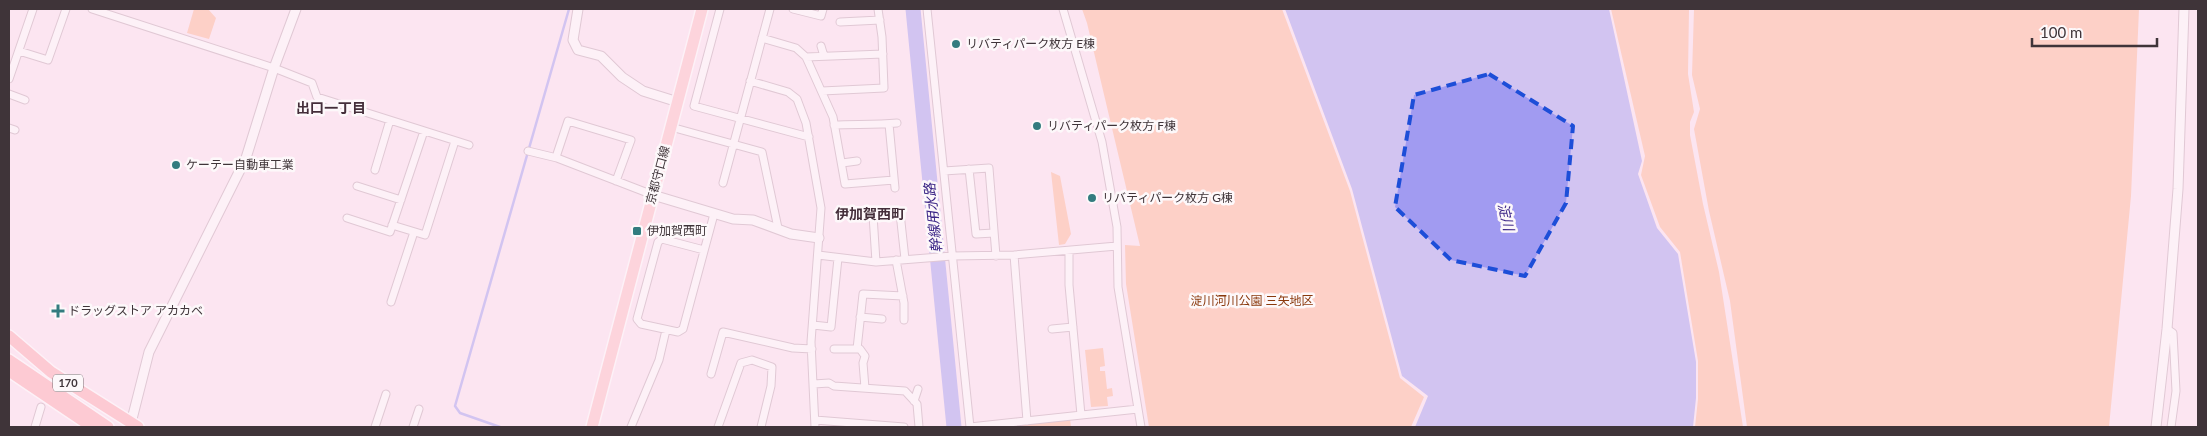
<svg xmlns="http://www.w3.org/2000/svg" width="2207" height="436" font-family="Lato,'Noto Sans JP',sans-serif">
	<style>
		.green { fill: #ffb596 }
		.water { fill: #a19bf1 }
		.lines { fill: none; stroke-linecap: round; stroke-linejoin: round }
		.stream { stroke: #a19bf1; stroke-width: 2.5 }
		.river { stroke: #a19bf1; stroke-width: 15 }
		.minor-casing { stroke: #c0a5b3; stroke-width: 9 }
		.tertiary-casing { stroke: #c0a5b3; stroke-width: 11 }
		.primary-casing { stroke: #fff; stroke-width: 14 }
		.trunk-casing { stroke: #fff; stroke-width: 14 }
		.minor { stroke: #fff; stroke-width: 7 }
		.tertiary { stroke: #fff; stroke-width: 9 }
		.primary { stroke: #ffbec4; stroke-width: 11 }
		.trunk { stroke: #ffa8b0; stroke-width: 11 }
		.marked { fill: none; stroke: #1d4ed8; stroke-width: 4; stroke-dasharray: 10 6; stroke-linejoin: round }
		.poi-dot { fill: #337c7f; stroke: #fdf8fa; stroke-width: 2 }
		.labels { text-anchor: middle; stroke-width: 5; stroke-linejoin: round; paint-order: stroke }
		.shield { fill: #fdf8fa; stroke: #786f73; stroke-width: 1 }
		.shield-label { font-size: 11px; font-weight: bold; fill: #3f3439 }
		.poi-label { font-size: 12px; fill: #3f3439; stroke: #fdf8fa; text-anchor: start }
		.street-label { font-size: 12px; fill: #3f3439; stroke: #fdf8fa }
		.park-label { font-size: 12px; fill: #8a390d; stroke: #fdf8fa }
		.neighbourhood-label { font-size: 14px; font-weight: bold; fill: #442e3a; stroke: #fdf8fa }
		.water-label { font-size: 14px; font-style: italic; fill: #3c2687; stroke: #fdf8fa }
	</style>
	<rect width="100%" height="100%" fill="#fce5f1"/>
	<!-- green -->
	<path class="green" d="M194 9H208L216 18 209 39 187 33Z
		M1082 9H1282L1350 191 1400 378 1424 397 1411 427H1149L1126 284 1125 245 1140 246 1087 23Z
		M1611 9H1689L1688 74 1694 112 1690 122V135L1703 204 1719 272 1743 427H1695L1698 399V361L1680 252 1660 227 1641 175 1645 156Z
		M1694 9H2139L2131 196 2109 427H1747L1730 301 1709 211 1694 129 1700 109 1692 75Z
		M1051 172 1060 176 1071 234 1065 244 1059 245Z
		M1103 348 1105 366 1100 367V371H1105L1107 389 1112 388 1113 396 1107 397 1108 406 1091 407 1085 350Z
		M1070 419 1071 427H1022V424Z"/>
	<!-- water -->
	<path class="water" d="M1285 9H1609L1642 161 1638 174 1657 228 1678 254 1696 362V398L1693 427H1415L1428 396 1402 376 1352 189Z"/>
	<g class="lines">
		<!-- stream -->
		<path class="stream" d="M500 427 460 413 455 406 569 9"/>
		<!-- river -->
		<path class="river" d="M913 9 954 427"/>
		<defs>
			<path id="minor" d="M92 9 274 68 312 83 317 97 469 145
				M720 9 694 106 809 137
				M793 9 821 16 823 9
				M927 9 970 427
				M1063 9 1102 142 1117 227 1118 287 1141 427
				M840 22 880 20
				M762 38 796 48 806 57 833 117 845 184 894 180
				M821 46 824 56
				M19 51 48 60 66 9
				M806 57 883 54
				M9 79 33 9
				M750 81 788 92 797 99 806 123 821 208 811 342 815 427
				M822 91 884 88 882 37 878 9
				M9 94 25 100
				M889 124 895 188
				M834 125C855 124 876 125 897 123
				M671 127 762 152 778 228
				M9 128 15 130
				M528 151 557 158 653 195
				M556 157 568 121 631 140 616 181
				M842 163 857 161
				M969 169 976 234 994 233
				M375 170 390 120
				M944 171 989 168 996 256
				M723 183 770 9
				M357 186 401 200
				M347 218 390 232 424 131
				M392 225 425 235 455 141
				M704 250 662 239 658 242 637 319 641 324 678 332 683 329 714 214
				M1069 251V285L1081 415
				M818 255 876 262 952 256 1014 255 1117 246
				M1014 255 1027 421
				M896 260 904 303V320
				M876 262 873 215 900 213 905 259
				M391 302 414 232
				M860 317 882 319
				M813 325 831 327 838 258
				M1052 329 1073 327
				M2167 329 2173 333 2176 391 2171 427
				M834 349H860L865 356 863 363 865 388
				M857 349 863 294 903 296
				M711 374 723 332 793 348 812 349
				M814 384 829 383 834 386 905 391 917 404 919 427
				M914 401 918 389
				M815 420 904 427
				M35 427 41 407
				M375 427 386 394
				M413 427 419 409
				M631 427 659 360 666 330
				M718 427 741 363 752 360 772 367 771 386 761 427
				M970 427 1138 409"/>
			<path id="tertiary" d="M578 9 573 40 578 50 601 56 622 77 643 91 678 102
				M653 195 733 219 753 220 791 234 819 238
				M130 427 149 352 246 158 274 68 296 9
				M2156 427 2167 329 2178 189 2184 9"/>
			<path id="primary" d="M592 427 702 9"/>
			<path id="trunk" d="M9 336 51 372 138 427
				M9 360 108 427
				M9 371 92 427"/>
		</defs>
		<!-- minor casing -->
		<use href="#minor" class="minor-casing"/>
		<!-- tertiary casing -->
		<use href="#tertiary" class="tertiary-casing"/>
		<!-- primary casing -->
		<use href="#primary" class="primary-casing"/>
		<!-- trunk casing -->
		<use href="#trunk" class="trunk-casing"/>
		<!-- minor -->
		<use href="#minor" class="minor"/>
		<!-- tertiary -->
		<use href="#tertiary" class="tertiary"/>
		<!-- primary -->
		<use href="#primary" class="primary"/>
		<!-- trunk -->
		<use href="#trunk" class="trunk"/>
	</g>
	<!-- marked area -->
	<path d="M0 0H2207V436H0ZM1489 74 1573 126 1566 203 1525 276 1451 260 1395 207 1414 95Z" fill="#fce5f1" fill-opacity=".55" fill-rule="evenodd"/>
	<path class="marked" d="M1489 74 1573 126 1566 203 1525 276 1451 260 1395 207 1414 95Z"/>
	<!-- markers -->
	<g class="poi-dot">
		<circle cx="956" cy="44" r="5"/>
		<circle cx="1037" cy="126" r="5"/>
		<circle cx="176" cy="165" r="5"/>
		<circle cx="1092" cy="198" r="5"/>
		<rect x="632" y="226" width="10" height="10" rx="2.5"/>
		<path d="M55.5 303.5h5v5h5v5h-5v5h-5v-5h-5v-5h5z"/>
	</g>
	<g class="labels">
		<!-- shield labels -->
		<rect class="shield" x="53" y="374.5" width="30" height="17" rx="4"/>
		<g class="shield-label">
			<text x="68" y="387">170</text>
		</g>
		<!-- poi labels -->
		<g class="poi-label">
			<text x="966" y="48">リバティパーク枚方 E棟</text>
			<text x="1047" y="130">リバティパーク枚方 F棟</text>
			<text x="186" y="169">ケーテー自動車工業</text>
			<text x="1102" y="202">リバティパーク枚方 G棟</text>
			<text x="647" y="235">伊加賀西町</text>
			<text x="68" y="315">ドラッグストア アカカベ</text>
		</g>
		<!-- street labels -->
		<g class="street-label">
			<text transform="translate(658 175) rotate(-75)" y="4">京都守口線</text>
		</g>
		<!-- park labels -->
		<g class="park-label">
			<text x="1252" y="305">淀川河川公園 三矢地区</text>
		</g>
		<!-- neighbourhood labels -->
		<g class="neighbourhood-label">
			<text x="331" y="113">出口一丁目</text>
			<text x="870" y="219">伊加賀西町</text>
		</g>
		<!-- water labels -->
		<g class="water-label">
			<text transform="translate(1506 217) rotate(77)" y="5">淀川</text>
			<text transform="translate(933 218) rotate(-96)" y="5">幹線用水路</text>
		</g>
	</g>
	<!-- border -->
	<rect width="2207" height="436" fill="none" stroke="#3f3439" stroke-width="20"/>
	<!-- scale -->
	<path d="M2032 38v8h125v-8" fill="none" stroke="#3f3439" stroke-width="2.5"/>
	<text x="2040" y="38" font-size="15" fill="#3f3439" stroke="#fdf8fa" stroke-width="4" paint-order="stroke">100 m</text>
</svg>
